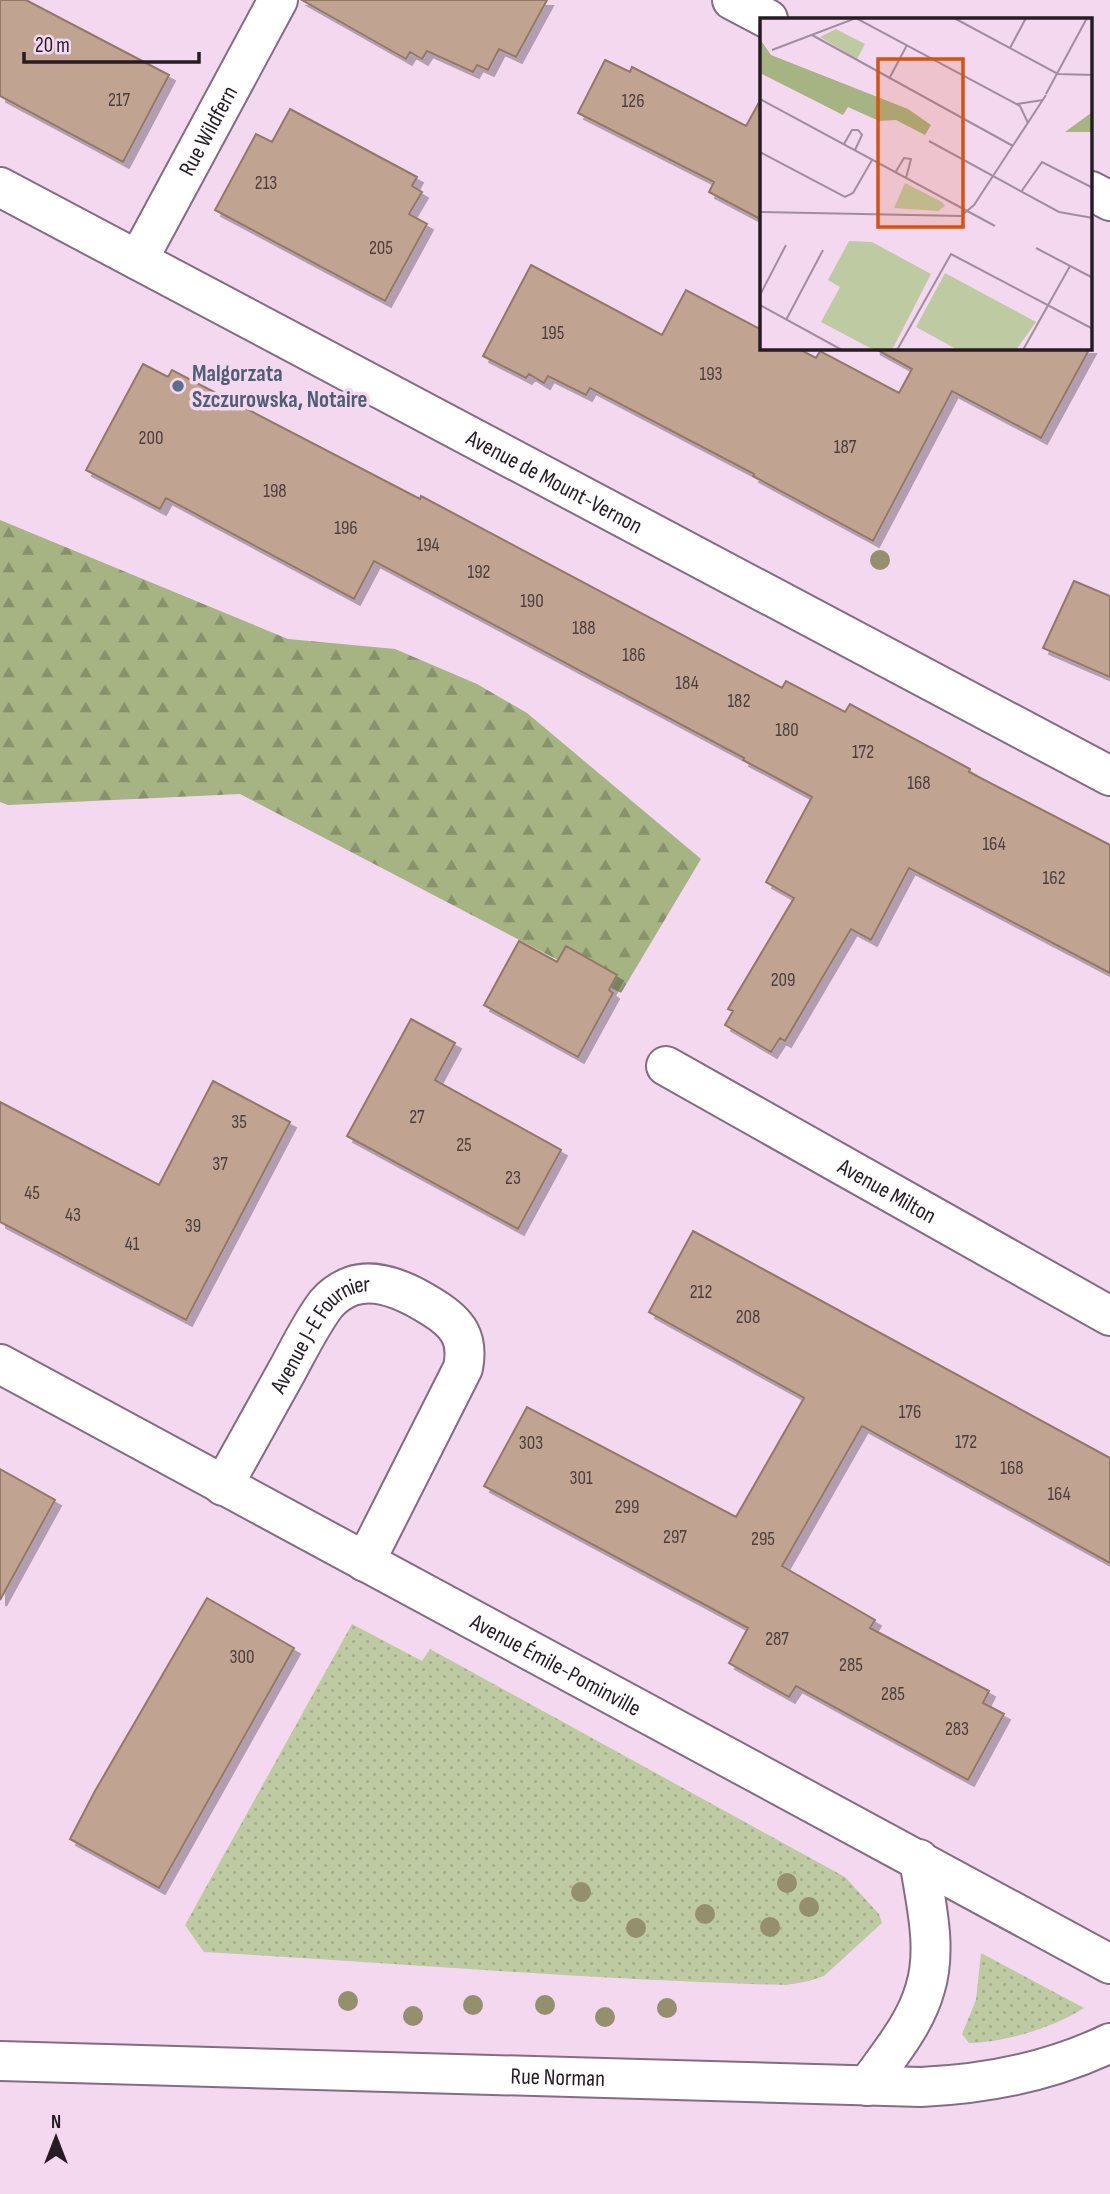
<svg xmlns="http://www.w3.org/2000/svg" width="1110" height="2194" font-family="'Sofia Sans Condensed',sans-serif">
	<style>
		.grass { fill: url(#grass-dots) }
		.forest { fill: url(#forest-firs) }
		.building { fill: #c0a391; stroke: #937867; stroke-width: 2; filter: url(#shadow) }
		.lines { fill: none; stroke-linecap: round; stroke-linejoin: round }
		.street-casing { stroke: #846c81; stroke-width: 42 }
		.secondary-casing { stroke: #846c81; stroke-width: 42 }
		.street { stroke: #fff; stroke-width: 38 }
		.secondary { stroke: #fff; stroke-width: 38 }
		.tree { fill: #94906d }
		.service-dot { fill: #5c6f8a; stroke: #f3d8f0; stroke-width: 2.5 }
		.labels { text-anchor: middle; stroke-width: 7; stroke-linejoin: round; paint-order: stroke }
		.number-label { font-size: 19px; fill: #4c3e3f }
		.street-label { font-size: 23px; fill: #251c24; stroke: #f3d8f0 }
		.service-label { font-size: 23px; font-weight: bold; fill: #4e5e75; stroke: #f3d8f0; text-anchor: start }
		.inset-road { fill: none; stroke: #a18d9e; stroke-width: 2 }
		.view { fill: #d4530e; fill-opacity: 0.15; stroke: #d4530e; stroke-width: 3.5 }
		.inset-edge { fill: none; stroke: #251c24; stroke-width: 3.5 }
	</style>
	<defs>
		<pattern id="grass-dots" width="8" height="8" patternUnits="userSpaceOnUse" patternTransform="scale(1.75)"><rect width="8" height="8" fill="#becaa2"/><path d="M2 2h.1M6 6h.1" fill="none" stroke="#a3ad8b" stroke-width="1.8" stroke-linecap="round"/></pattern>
		<pattern id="forest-firs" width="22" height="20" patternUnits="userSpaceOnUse" patternTransform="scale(1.75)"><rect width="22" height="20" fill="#a6b382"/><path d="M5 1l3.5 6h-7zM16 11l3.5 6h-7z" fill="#87916a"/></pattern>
		<filter id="shadow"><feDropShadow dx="6" dy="6" stdDeviation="0" flood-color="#0004"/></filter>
	</defs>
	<rect width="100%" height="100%" fill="#f3d8f0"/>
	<!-- grass -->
	<path class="grass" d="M352 1624 422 1661 430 1649 845 1877 879 1914 882 1923 824 1976 809 1981 786 1985C592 1980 398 1963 204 1952L185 1925Z
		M981 1953 1084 2008C1055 2027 1003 2043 969 2043L962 2034 976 2000Z"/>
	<!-- forest -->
	<path class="forest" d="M0 520 288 639 395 649 477 684 527 713 701 859 621 993 240 794 8 805 0 802Z"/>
	<!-- building -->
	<path class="building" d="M0 0H26L169 75 123 162 0 96Z
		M302 0H547L516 57 499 49 488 70 477 65 473 72 427 51 422 59 410 52 406 59Z
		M605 60 630 72 632 67 746 126 762 97V220L709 192 714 182 578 113Z
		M290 109 417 177 412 186 422 192 409 214 427 224 385 301 215 210 256 134 272 142Z
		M531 265 662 335 686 290 762 330V348H797L816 358 820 351 899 393 912 369 874 348H1090L1041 438 952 391 873 541 753 476 754 474 590 388 586 395 548 376 544 383 529 374 526 378 483 356Z
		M143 364 168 377 172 370 420 499 421 496 782 688 786 681 845 712 850 704 970 769 969 772 1110 845V973L909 868 871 940 851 929 785 1041 780 1038 771 1052 725 1025 733 1011 728 1009 794 898 766 882 812 797 743 760 744 758 374 561 354 599 166 498 160 509 86 470Z
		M1074 581 1110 596V677L1043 648Z
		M519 941 557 962 566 946 617 975 609 990 613 993 578 1057 484 1005Z
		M411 1019 455 1043 435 1080 561 1150 518 1229 347 1136Z
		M213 1081 290 1122 186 1320 0 1222V1102L159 1185Z
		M693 1231 1110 1458V1563L862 1426 782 1566 875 1620 870 1628 989 1691 983 1703 1004 1714 968 1780 796 1686 789 1697 729 1663 748 1628 484 1486 527 1407 736 1517 804 1398 649 1312Z
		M0 1469 55 1500 0 1600Z
		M207 1598 294 1648 159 1888 70 1839 95 1791Z"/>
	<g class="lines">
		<defs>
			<g id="street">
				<path d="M732 0 768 19"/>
				<path id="s1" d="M0 187 1110 776"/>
				<path d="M1091 191 1110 201"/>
				<path id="s2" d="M138 260 278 0"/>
				<path id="s3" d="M666 1066 1110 1316"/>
				<path id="s4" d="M0 1364 1110 1964"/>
				<path id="s5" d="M223 1486C245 1447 266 1408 288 1369 300 1347 311 1324 326 1304 333 1296 341 1290 352 1286 379 1277 410 1293 432 1307 458 1323 469 1338 463 1368L365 1562"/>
			</g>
			<g id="secondary">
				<path id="s6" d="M0 2061 921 2087C987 2084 1050 2072 1110 2043"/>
				<path d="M867 2086C888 2056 915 2025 925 1989 938 1948 925 1900 919 1859"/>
			</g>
		</defs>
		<!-- street casing -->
		<use href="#street" class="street-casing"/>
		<!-- secondary casing -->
		<use href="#secondary" class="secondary-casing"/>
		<!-- street -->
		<use href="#street" class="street"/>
		<!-- secondary -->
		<use href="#secondary" class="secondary"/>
	</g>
	<!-- trees -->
	<g class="tree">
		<circle cx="880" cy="560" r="10"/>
		<circle cx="787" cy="1883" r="10"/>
		<circle cx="581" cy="1892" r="10"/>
		<circle cx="809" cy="1907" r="10"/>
		<circle cx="705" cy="1914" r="10"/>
		<circle cx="770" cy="1927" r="10"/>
		<circle cx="636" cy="1928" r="10"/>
		<circle cx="348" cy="2001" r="10"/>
		<circle cx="473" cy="2005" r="10"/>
		<circle cx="545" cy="2005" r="10"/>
		<circle cx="667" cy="2008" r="10"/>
		<circle cx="413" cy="2016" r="10"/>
		<circle cx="605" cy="2017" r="10"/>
	</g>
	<!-- markers -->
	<circle class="service-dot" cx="178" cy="386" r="7"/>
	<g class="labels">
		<!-- number labels -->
		<g class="number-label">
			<text x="119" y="106">217</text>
			<text x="633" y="107">126</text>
			<text x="266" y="189">213</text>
			<text x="381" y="254">205</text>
			<text x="553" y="339">195</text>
			<text x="711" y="380">193</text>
			<text x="151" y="444">200</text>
			<text x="845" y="453">187</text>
			<text x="275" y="497">198</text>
			<text x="346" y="534">196</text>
			<text x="428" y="551">194</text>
			<text x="479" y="578">192</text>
			<text x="532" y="607">190</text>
			<text x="584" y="634">188</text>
			<text x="634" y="661">186</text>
			<text x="687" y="689">184</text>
			<text x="739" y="707">182</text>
			<text x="787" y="736">180</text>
			<text x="863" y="758">172</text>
			<text x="919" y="789">168</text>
			<text x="994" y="850">164</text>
			<text x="1054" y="884">162</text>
			<text x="783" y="986">209</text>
			<text x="417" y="1123">27</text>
			<text x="239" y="1128">35</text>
			<text x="464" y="1151">25</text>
			<text x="220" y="1170">37</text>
			<text x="513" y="1184">23</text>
			<text x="32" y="1199">45</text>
			<text x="73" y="1221">43</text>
			<text x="193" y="1232">39</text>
			<text x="132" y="1250">41</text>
			<text x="701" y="1298">212</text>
			<text x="748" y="1323">208</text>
			<text x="910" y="1418">176</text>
			<text x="966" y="1448">172</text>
			<text x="531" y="1449">303</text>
			<text x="1012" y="1474">168</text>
			<text x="581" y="1484">301</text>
			<text x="1059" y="1500">164</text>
			<text x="627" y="1513">299</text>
			<text x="675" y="1543">297</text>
			<text x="763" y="1545">295</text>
			<text x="777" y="1645">287</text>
			<text x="242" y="1663">300</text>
			<text x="851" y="1671">285</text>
			<text x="893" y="1700">285</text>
			<text x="957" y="1735">283</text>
		</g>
		<!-- street labels -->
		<g class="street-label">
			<text dy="8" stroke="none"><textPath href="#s2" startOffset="147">Rue Wildfern</textPath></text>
			<text dy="8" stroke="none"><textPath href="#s1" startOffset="628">Avenue de Mount-Vernon</textPath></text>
			<text dy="8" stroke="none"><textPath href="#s3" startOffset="254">Avenue Milton</textPath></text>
			<text dy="8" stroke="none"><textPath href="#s5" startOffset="184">Avenue J-E Fournier</textPath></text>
			<text dy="8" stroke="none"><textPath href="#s4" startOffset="632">Avenue Émile-Pominville</textPath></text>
			<text dy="8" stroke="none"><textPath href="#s6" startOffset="558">Rue Norman</textPath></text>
		</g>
		<!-- service labels -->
		<g class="service-label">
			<text x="192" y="381">Malgorzata<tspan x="192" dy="26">Szczurowska, Notaire</tspan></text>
		</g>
	</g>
	<!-- overview -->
	<g transform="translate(760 18)">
		<rect width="332" height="332" fill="#f3d8f0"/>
		<path d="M76 11 105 26 97 41 60 19ZM145 165 182 184 185 188 178 193 134 190ZM89 223 112 224 171 256 132 332H114L61 304 80 269 68 262ZM185 255 276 304 256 332H198L156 309Z" fill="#becaa2"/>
		<path d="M0 21 11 37 148 91 171 107 165 117 136 102 119 103 88 89 83 97 0 55ZM332 94V114H305L331 95Z" fill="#a6b382"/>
		<path d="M106 233 157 259 142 288 91 262ZM229 304 259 313 248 332 220 320ZM203 316 223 327 224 332 197 328 195 323Z" fill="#becaa2"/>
		<path class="inset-road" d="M194 0 298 56 333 57M52 17 253 128M250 30 266 0M12 32 96 0 260 88 268 105M129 61 147 27M286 76 327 0M0 81 235 208M257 86 283 82M169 123 299 194 333 200M84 126 92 112H98L102 117 95 132M0 134 85 179 93 175 112 142M135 155 144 140 151 141 146 160M261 174 282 144 333 170M0 194 201 198 214 187 286 77M276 230 333 260M0 277 26 227M0 287 82 332M26 302 63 232M137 332 191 236 333 311M263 332 310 248"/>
		<path class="view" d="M118 41H203V209H118Z"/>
		<rect width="332" height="332" class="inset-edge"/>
	</g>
	<!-- north arrow -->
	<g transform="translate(56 2138)" stroke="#f3d8f0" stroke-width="5" paint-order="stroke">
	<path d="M0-5L12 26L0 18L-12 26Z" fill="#251c24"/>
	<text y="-10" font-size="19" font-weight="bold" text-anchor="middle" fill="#251c24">N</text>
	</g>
	<!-- scale -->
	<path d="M24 52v10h175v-10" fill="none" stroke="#251c24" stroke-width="3.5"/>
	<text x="35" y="52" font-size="21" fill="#251c24" stroke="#f3d8f0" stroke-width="5" paint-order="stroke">20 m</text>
</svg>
